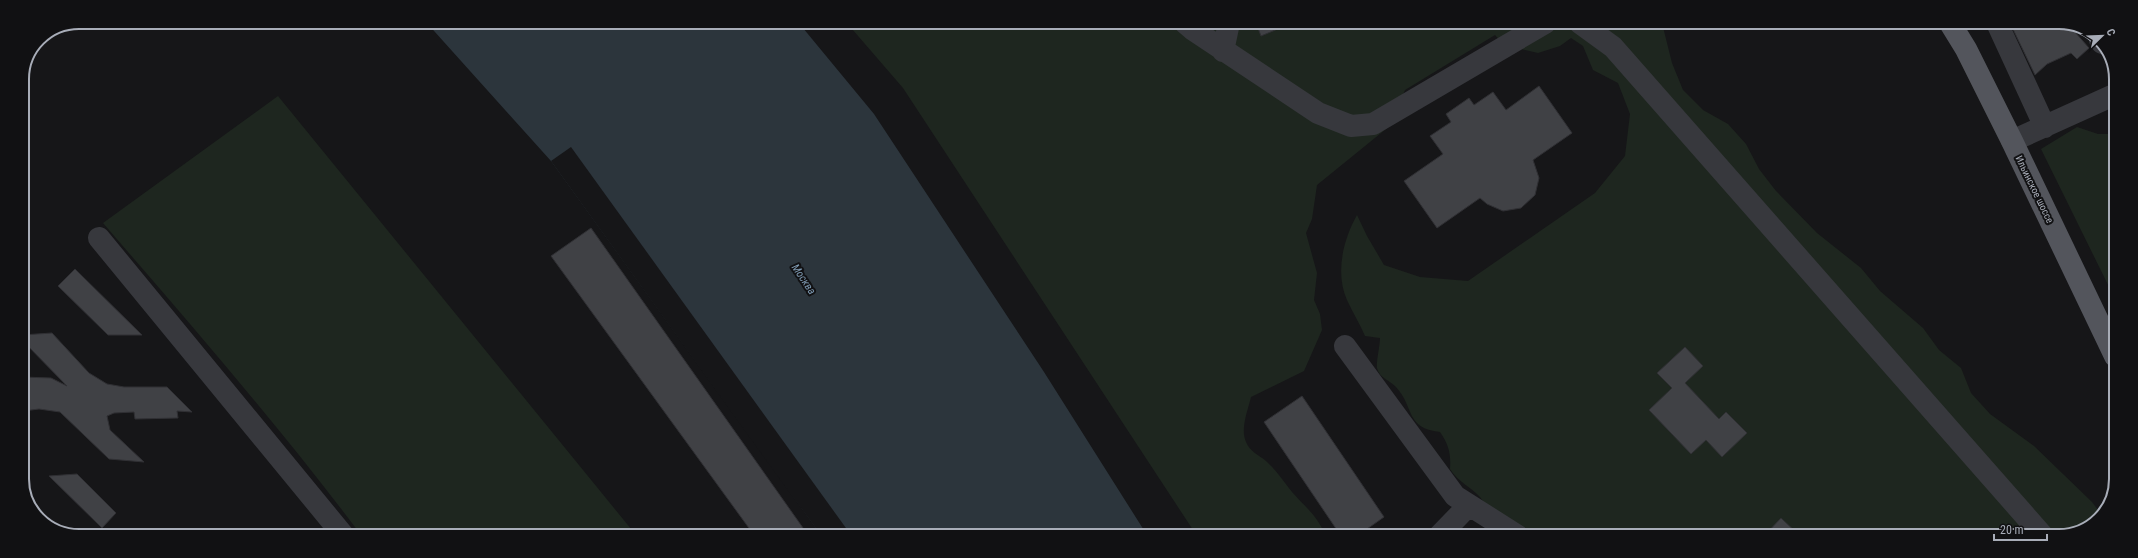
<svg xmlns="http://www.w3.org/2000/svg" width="2138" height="558" font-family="'Roboto Condensed',sans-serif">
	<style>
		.green { fill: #1e261f }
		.water { fill: #2c353c }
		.pier { fill: #161618 }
		.building { fill: #404145; stroke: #303034 }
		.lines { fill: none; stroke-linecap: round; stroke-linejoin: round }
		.minor { stroke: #37383d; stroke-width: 22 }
		.major { stroke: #53555c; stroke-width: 22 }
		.labels { text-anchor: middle; stroke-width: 4; stroke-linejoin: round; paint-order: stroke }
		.street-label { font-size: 10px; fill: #a8adb8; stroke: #111113 }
		.water-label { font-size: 11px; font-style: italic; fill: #7f9bb3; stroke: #111113 }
		.rim { fill: none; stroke: #a8adb8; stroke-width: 2 }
	</style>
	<rect width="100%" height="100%" fill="#161618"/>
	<!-- green -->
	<path class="green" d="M846 22 1662 23 1672 63 1683 90 1703 110 1728 124 1746 144 1759 169 1776 191 1817 233 1861 268 1880 291 1923 328 1939 350 1961 368 1971 393 1990 414 2034 446 2092 502 2101 514 2096 522 2059 536H1487L1494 532C1490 521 1488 507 1480 497 1470 486 1459 483 1450 469 1451 454 1449 445 1440 432 1405 428 1415 408 1396 387 1390 380 1380 379 1377 368 1376 363 1380 345 1380 338L1365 336C1360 324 1353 313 1347 300 1335 273 1343 240 1357 215L1367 236 1384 265 1420 277 1468 281 1595 193 1625 156 1630 114 1618 83 1593 70 1583 46 1571 38 1560 46 1538 53 1504 45 1495 35 1405 90 1399 103 1402 116 1317 185 1312 219 1306 233 1317 273 1314 300 1320 314 1322 330 1304 371 1251 397C1248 410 1240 429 1246 442 1250 452 1259 455 1266 461 1276 470 1284 482 1292 492 1306 508 1316 514 1326 536H1197L903 88Z
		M278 96 636 535H361C280 427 191 325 103 223Z
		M2077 127 2098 134H2116L2115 299 2041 149Z"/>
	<!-- water -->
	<path class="water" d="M426 22H798L874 114 1044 372 1147 535H821L551 161Z"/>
	<!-- pier -->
	<path class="pier" d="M571 147 851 535H821L782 482 551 161Z"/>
	<!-- building -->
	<path class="building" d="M1256 23H1292L1261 36Z
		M2010 23H2067L2089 48 2077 59 2071 53 2047 64 2035 75Z
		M1539 86 1572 133 1533 160 1539 178 1535 195 1521 208 1503 211 1487 204 1480 198 1437 228 1404 181 1443 154 1430 136 1451 122 1446 114 1469 98 1474 105 1493 92 1506 110Z
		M591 228 808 535H754L551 256Z
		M75 269 142 335H108L58 286Z
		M52 333 89 373 107 384 124 387H167L192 412 177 411 178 418 135 419 134 412 114 413 107 416 110 430 144 462 109 459 60 412 39 409 23 411 22 377 51 378 67 386 22 340V335Z
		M1685 347 1703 366 1685 383 1719 419 1726 412 1747 433 1722 457 1706 440 1691 454 1649 410 1672 388 1657 373Z
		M1302 396 1384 517 1357 536H1341L1264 422Z
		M77 474 116 513 102 528 49 476Z
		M1781 518 1800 536H1764Z"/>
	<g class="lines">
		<!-- minor -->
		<path class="minor" d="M1185 23 1192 29 1318 113 1351 126 1373 124 1545 23
			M1580 23 1613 47 2043 536
			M1997 23 2045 127
			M2100 40 2102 43
			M1223 51 1229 23
			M2012 141 2116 94
			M99 238 343 535
			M1345 346 1455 496 1518 536
			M1439 536 1469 505"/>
		<!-- major -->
		<path class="major" d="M1950 23 1966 49 2012 141 2115 356"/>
	</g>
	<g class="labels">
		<!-- street labels -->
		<g class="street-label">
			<text transform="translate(2035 189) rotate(64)" y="4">Ильинское шоссе</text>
		</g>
		<!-- water labels -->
		<g class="water-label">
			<text transform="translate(804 279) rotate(56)" y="4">Москва</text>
		</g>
	</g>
	<!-- crop -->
	<path d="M0 0H2138V558H0ZM79 29H2059A50 50 0 0 1 2109 79V479A50 50 0 0 1 2059 529H79A50 50 0 0 1 29 479V79A50 50 0 0 1 79 29Z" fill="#111113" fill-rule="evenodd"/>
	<path class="rim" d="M79 29H2059A50 50 0 0 1 2109 79V479A50 50 0 0 1 2059 529H79A50 50 0 0 1 29 479V79A50 50 0 0 1 79 29Z"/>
	<!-- north arrow -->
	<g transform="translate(2102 36) rotate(67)" stroke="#111113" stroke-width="3" paint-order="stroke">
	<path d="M0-3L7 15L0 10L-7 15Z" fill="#a8adb8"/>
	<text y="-6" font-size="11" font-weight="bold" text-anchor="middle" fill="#a8adb8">С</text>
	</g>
	<!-- scale -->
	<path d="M1994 534v6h53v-6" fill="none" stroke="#a8adb8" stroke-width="2"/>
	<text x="2000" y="534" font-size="12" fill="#a8adb8" stroke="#111113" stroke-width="3" paint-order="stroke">20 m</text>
</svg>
